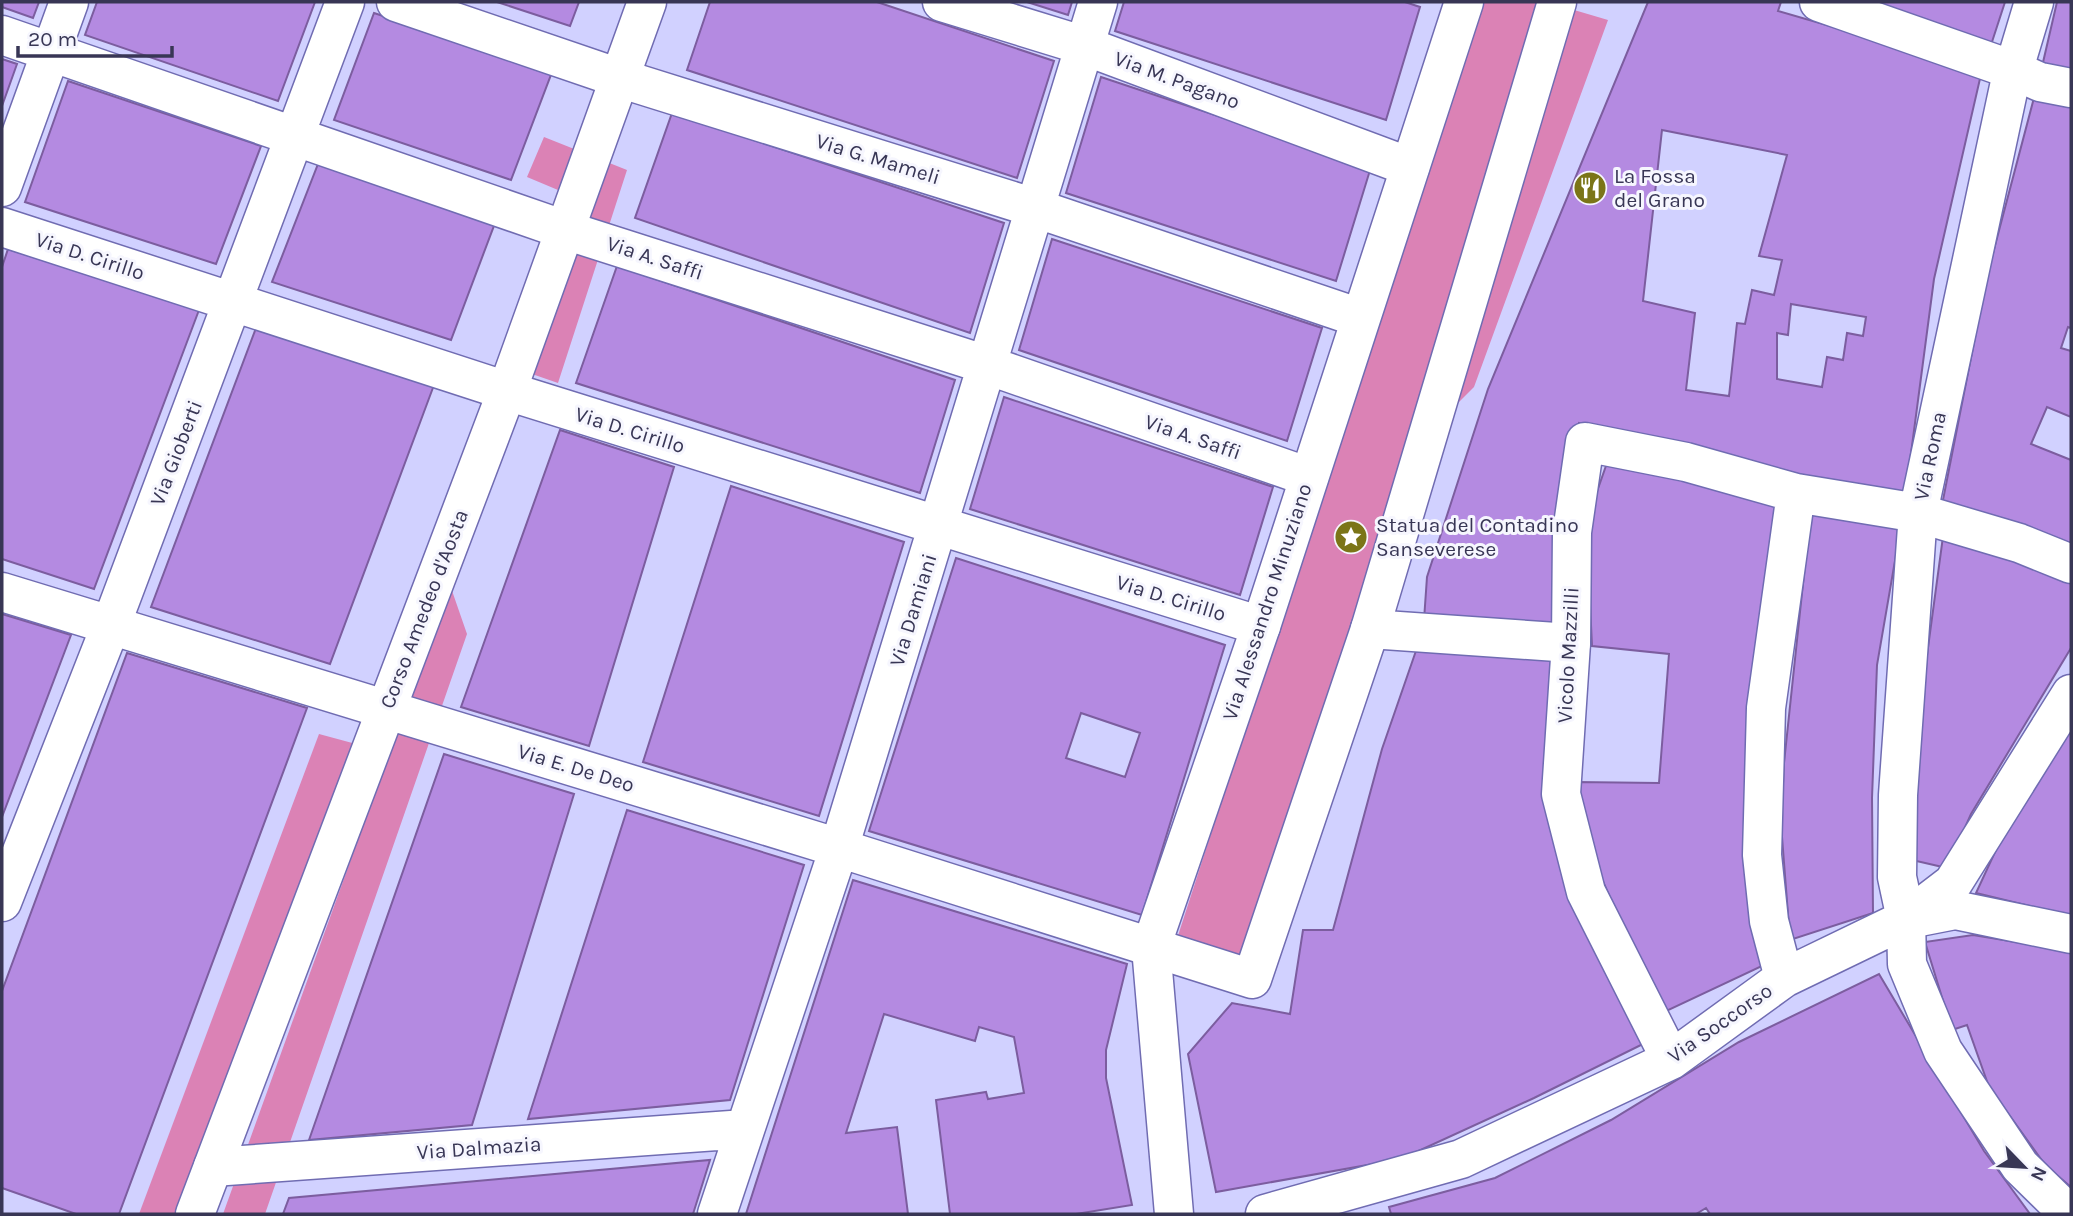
<svg xmlns="http://www.w3.org/2000/svg" width="2073" height="1216" font-family="Karla,sans-serif">
	<style>
		.green { fill: #db82b5 }
		.building { fill: #b48ae1; stroke: #7c5d9f; stroke-width: 2; fill-rule: evenodd }
		.lines { fill: none; stroke-linecap: round; stroke-linejoin: round }
		.pedestrian-casing { stroke: #706cb2; stroke-width: 41 }
		.minor-casing { stroke: #706cb2; stroke-width: 41 }
		.tertiary-casing { stroke: #706cb2; stroke-width: 41 }
		.pedestrian { stroke: #fff; stroke-width: 38 }
		.minor { stroke: #fff; stroke-width: 38 }
		.tertiary { stroke: #fff; stroke-width: 38 }
		.labels { text-anchor: middle; stroke-width: 6; stroke-linejoin: round; paint-order: stroke }
		.street-label { font-size: 21px; fill: #383655; stroke: #f6f6fe }
		.poi-label { font-size: 21px; fill: #383655; stroke: #f6f6fe; text-anchor: start }
	</style>
	<rect width="100%" height="100%" fill="#d1d1ff"/>
	<!-- green -->
	<path class="green" d="M1481 2H1547L1608 20 1474 387 1423 438 1250 963 1173 951Z
		M544 137 627 170 558 383 532 374 589 203 527 177Z
		M450 585 467 634 265 1214H223Z
		M319 734 356 744 180 1214H139Z"/>
	<!-- building -->
	<path class="building" d="M2 2H39L33 18 2 7Z
		M97 2H315L278 101 85 35Z
		M497 2H579L570 26Z
		M710 2H877L1054 61 1017 178 687 70Z
		M1027 2H1072L1068 15Z
		M1124 2H1405L1420 7 1386 120 1115 31Z
		M1648 2H1781L1778 11 1982 70 1934 279 1905 499 1579 423 1564 498 1556 630 1424 620 1427 577 1488 389ZM1662 130 1787 155 1759 256 1782 260 1774 295 1752 290 1745 324 1737 323 1729 396 1686 390 1695 313 1643 301ZM1791 304 1866 317 1863 336 1847 333 1843 360 1827 357 1822 387 1777 379V333L1788 335Z
		M1852 2H2005L1990 48Z
		M2057 2H2071V76L2041 71Z
		M374 13 552 72 511 180 334 120Z
		M2 59 17 64 2 106Z
		M1101 77 1371 167 1336 281 1066 193Z
		M68 81 261 146 216 264 25 202Z
		M2035 94 2071 99V328L2068 327 2061 348 2071 351V417L2047 407 2031 444 2071 460V552L1942 505 1987 276Z
		M672 113 1004 223 970 333 635 218Z
		M318 164 495 223 451 340 272 282Z
		M1052 239 1322 328 1287 441 1019 350Z
		M8 249 199 310 94 589 2 559V267Z
		M617 266 955 380 920 493 576 383Z
		M256 328 434 385 330 664 151 607Z
		M1004 397 1273 487 1240 595 970 509Z
		M560 430 674 467 589 746 461 707Z
		M1607 463 1778 499 1743 845 1752 929 1762 966 1660 1014 1586 842 1576 782 1659 783 1669 654 1592 646 1588 562 1593 503Z
		M731 486 904 542 819 816 643 762Z
		M1811 508 1901 526 1877 665 1872 798 1873 913 1790 940 1781 824 1784 763Z
		M1944 529 2071 572V648L1971 814 1947 868 1912 860 1927 655Z
		M956 558 1225 645 1142 915 869 831ZM1081 713 1140 733 1125 777 1066 758Z
		M2 614 71 635 2 817Z
		M1418 645 1561 655 1578 903 1647 1042 1534 1098 1401 1159 1216 1192 1188 1054 1232 1003 1290 1014 1303 930H1333L1382 749Z
		M127 653 307 708 119 1214H76L2 1188V991Z
		M2071 725V916L1976 893 2021 796Z
		M444 754 574 794 472 1125 309 1140Z
		M627 810 804 865 730 1100 528 1119Z
		M853 880 1127 964 1106 1050V1078L1132 1205 1076 1214H950L936 1100 986 1092 988 1099 1024 1093 1014 1037 979 1027 975 1041 884 1014 846 1133 897 1127 908 1214H746Z
		M1973 935 2071 951V1187L2046 1166 1989 1087 1967 1025 1952 1030 1925 942Z
		M1879 974 1984 1151 2030 1214H1710L1706 1208 1696 1214H1391L1389 1207 1495 1178 1611 1120 1739 1042Z
		M710 1160 693 1214H283L289 1198Z"/>
	<g class="lines">
		<defs>
			<path id="pedestrian" d="M1819 2 2013 70 2040 82 2071 88
				M1918 513 2019 543 2071 564
				M1370 629 1571 643
				M1906 919 1953 883 2071 694
				M1909 919 1955 910 2071 934"/>
			<path id="minor" d="M396 2 619 78 1035 208 1360 318
				M942 2 1085 46 1410 167
				M2034 2 2010 82 1918 513 1898 795 1897 877 1906 919 1907 964 1943 1051 2020 1166 2069 1214
				M2 35 565 230 987 365 1309 477
				M2 187 69 2
				M2 227 507 391 1261 626
				M2 592 839 848 1252 979 1370 629 1557 2
				M2 902 111 625 345 2
				M1784 978 1769 921 1762 855 1766 708 1796 493
				M1671 1060 1586 892 1561 794 1571 643 1572 532 1585 442 1686 462 1796 493 1918 513
				M213 1167 745 1129
				M717 1214 839 848 1098 2
				M1265 1214 1461 1159 1671 1060 1784 978 1906 919"/>
			<path id="tertiary" d="M195 1214 507 391 647 2
				M1174 1214 1151 947 1261 626 1464 2"/>
		</defs>
		<!-- pedestrian casing -->
		<use href="#pedestrian" class="pedestrian-casing"/>
		<!-- minor casing -->
		<use href="#minor" class="minor-casing"/>
		<!-- tertiary casing -->
		<use href="#tertiary" class="tertiary-casing"/>
		<!-- pedestrian -->
		<use href="#pedestrian" class="pedestrian"/>
		<!-- minor -->
		<use href="#minor" class="minor"/>
		<!-- tertiary -->
		<use href="#tertiary" class="tertiary"/>
	</g>
	<!-- icons -->
	<defs>
		<symbol id="restaurant-disc" viewBox="-11 -11 22 22"><circle r="9.5" fill="#7b7518" stroke="#f6f6fe"/><path d="M-5-6h1v4h1v-4h1v4h1v-4h1v5L-1.5 .5V6h-2V.5L-5-1ZM5-6V6H3V1.5H1.5Q1.5-4 5-6Z" fill="#fff"/></symbol>
		<symbol id="sight-disc" viewBox="-11 -11 22 22"><circle r="9.5" fill="#7b7518" stroke="#f6f6fe"/><path d="M0-6L1.8-2.2L6-1.7L2.9 1.2L3.7 5.4L0 3.3L-3.7 5.4L-2.9 1.2L-6-1.7L-1.8-2.2Z" fill="#fff"/></symbol>
	</defs>
	<g fill-rule="evenodd">
		<use href="#restaurant-disc" x="1571" y="169" width="38" height="38"/>
		<use href="#sight-disc" x="1332" y="518" width="38" height="38"/>
	</g>
	<g class="labels">
		<!-- street labels -->
		<g class="street-label">
			<text transform="translate(1177 80) rotate(20)" y="7">Via M. Pagano</text>
			<text transform="translate(878 159) rotate(17)" y="7">Via G. Mameli</text>
			<text transform="translate(90 256) rotate(18)" y="7">Via D. Cirillo</text>
			<text transform="translate(655 258) rotate(18)" y="7">Via A. Saffi</text>
			<text transform="translate(630 430) rotate(17)" y="7">Via D. Cirillo</text>
			<text transform="translate(1193 437) rotate(19)" y="7">Via A. Saffi</text>
			<text transform="translate(176 453) rotate(-69)" y="7">Via Gioberti</text>
			<text transform="translate(1930 456) rotate(-78)" y="7">Via Roma</text>
			<text transform="translate(1171 598) rotate(17)" y="7">Via D. Cirillo</text>
			<text transform="translate(1267 602) rotate(-72)" y="7">Via Alessandro Minuziano</text>
			<text transform="translate(424 609) rotate(-69)" y="7">Corso Amedeo d'Aosta</text>
			<text transform="translate(913 610) rotate(-73)" y="7">Via Damiani</text>
			<text transform="translate(1568 655) rotate(-87)" y="7">Vicolo Mazzilli</text>
			<text transform="translate(576 768) rotate(17)" y="7">Via E. De Deo</text>
			<text transform="translate(1720 1023) rotate(-35)" y="7">Via Soccorso</text>
			<text transform="translate(479 1148) rotate(-4)" y="7">Via Dalmazia</text>
		</g>
		<!-- poi labels -->
		<g class="poi-label">
			<text x="1614" y="183">La Fossa<tspan x="1614" dy="24">del Grano</tspan></text>
			<text x="1376" y="532">Statua del Contadino<tspan x="1376" dy="24">Sanseverese</tspan></text>
		</g>
	</g>
	<!-- border -->
	<rect width="2073" height="1216" fill="none" stroke="#383655" stroke-width="7"/>
	<!-- north arrow -->
	<g transform="translate(2024 1167) rotate(115)" stroke="#f6f6fe" stroke-width="5" paint-order="stroke">
	<path d="M0-5L12 26L0 18L-12 26Z" fill="#383655"/>
	<text y="-10" font-size="19" font-weight="bold" text-anchor="middle" fill="#383655">N</text>
	</g>
	<!-- scale -->
	<path d="M18 46v10h154v-10" fill="none" stroke="#383655" stroke-width="3.5"/>
	<text x="28" y="46" font-size="21" fill="#383655" stroke="#f6f6fe" stroke-width="5" paint-order="stroke">20 m</text>
</svg>
